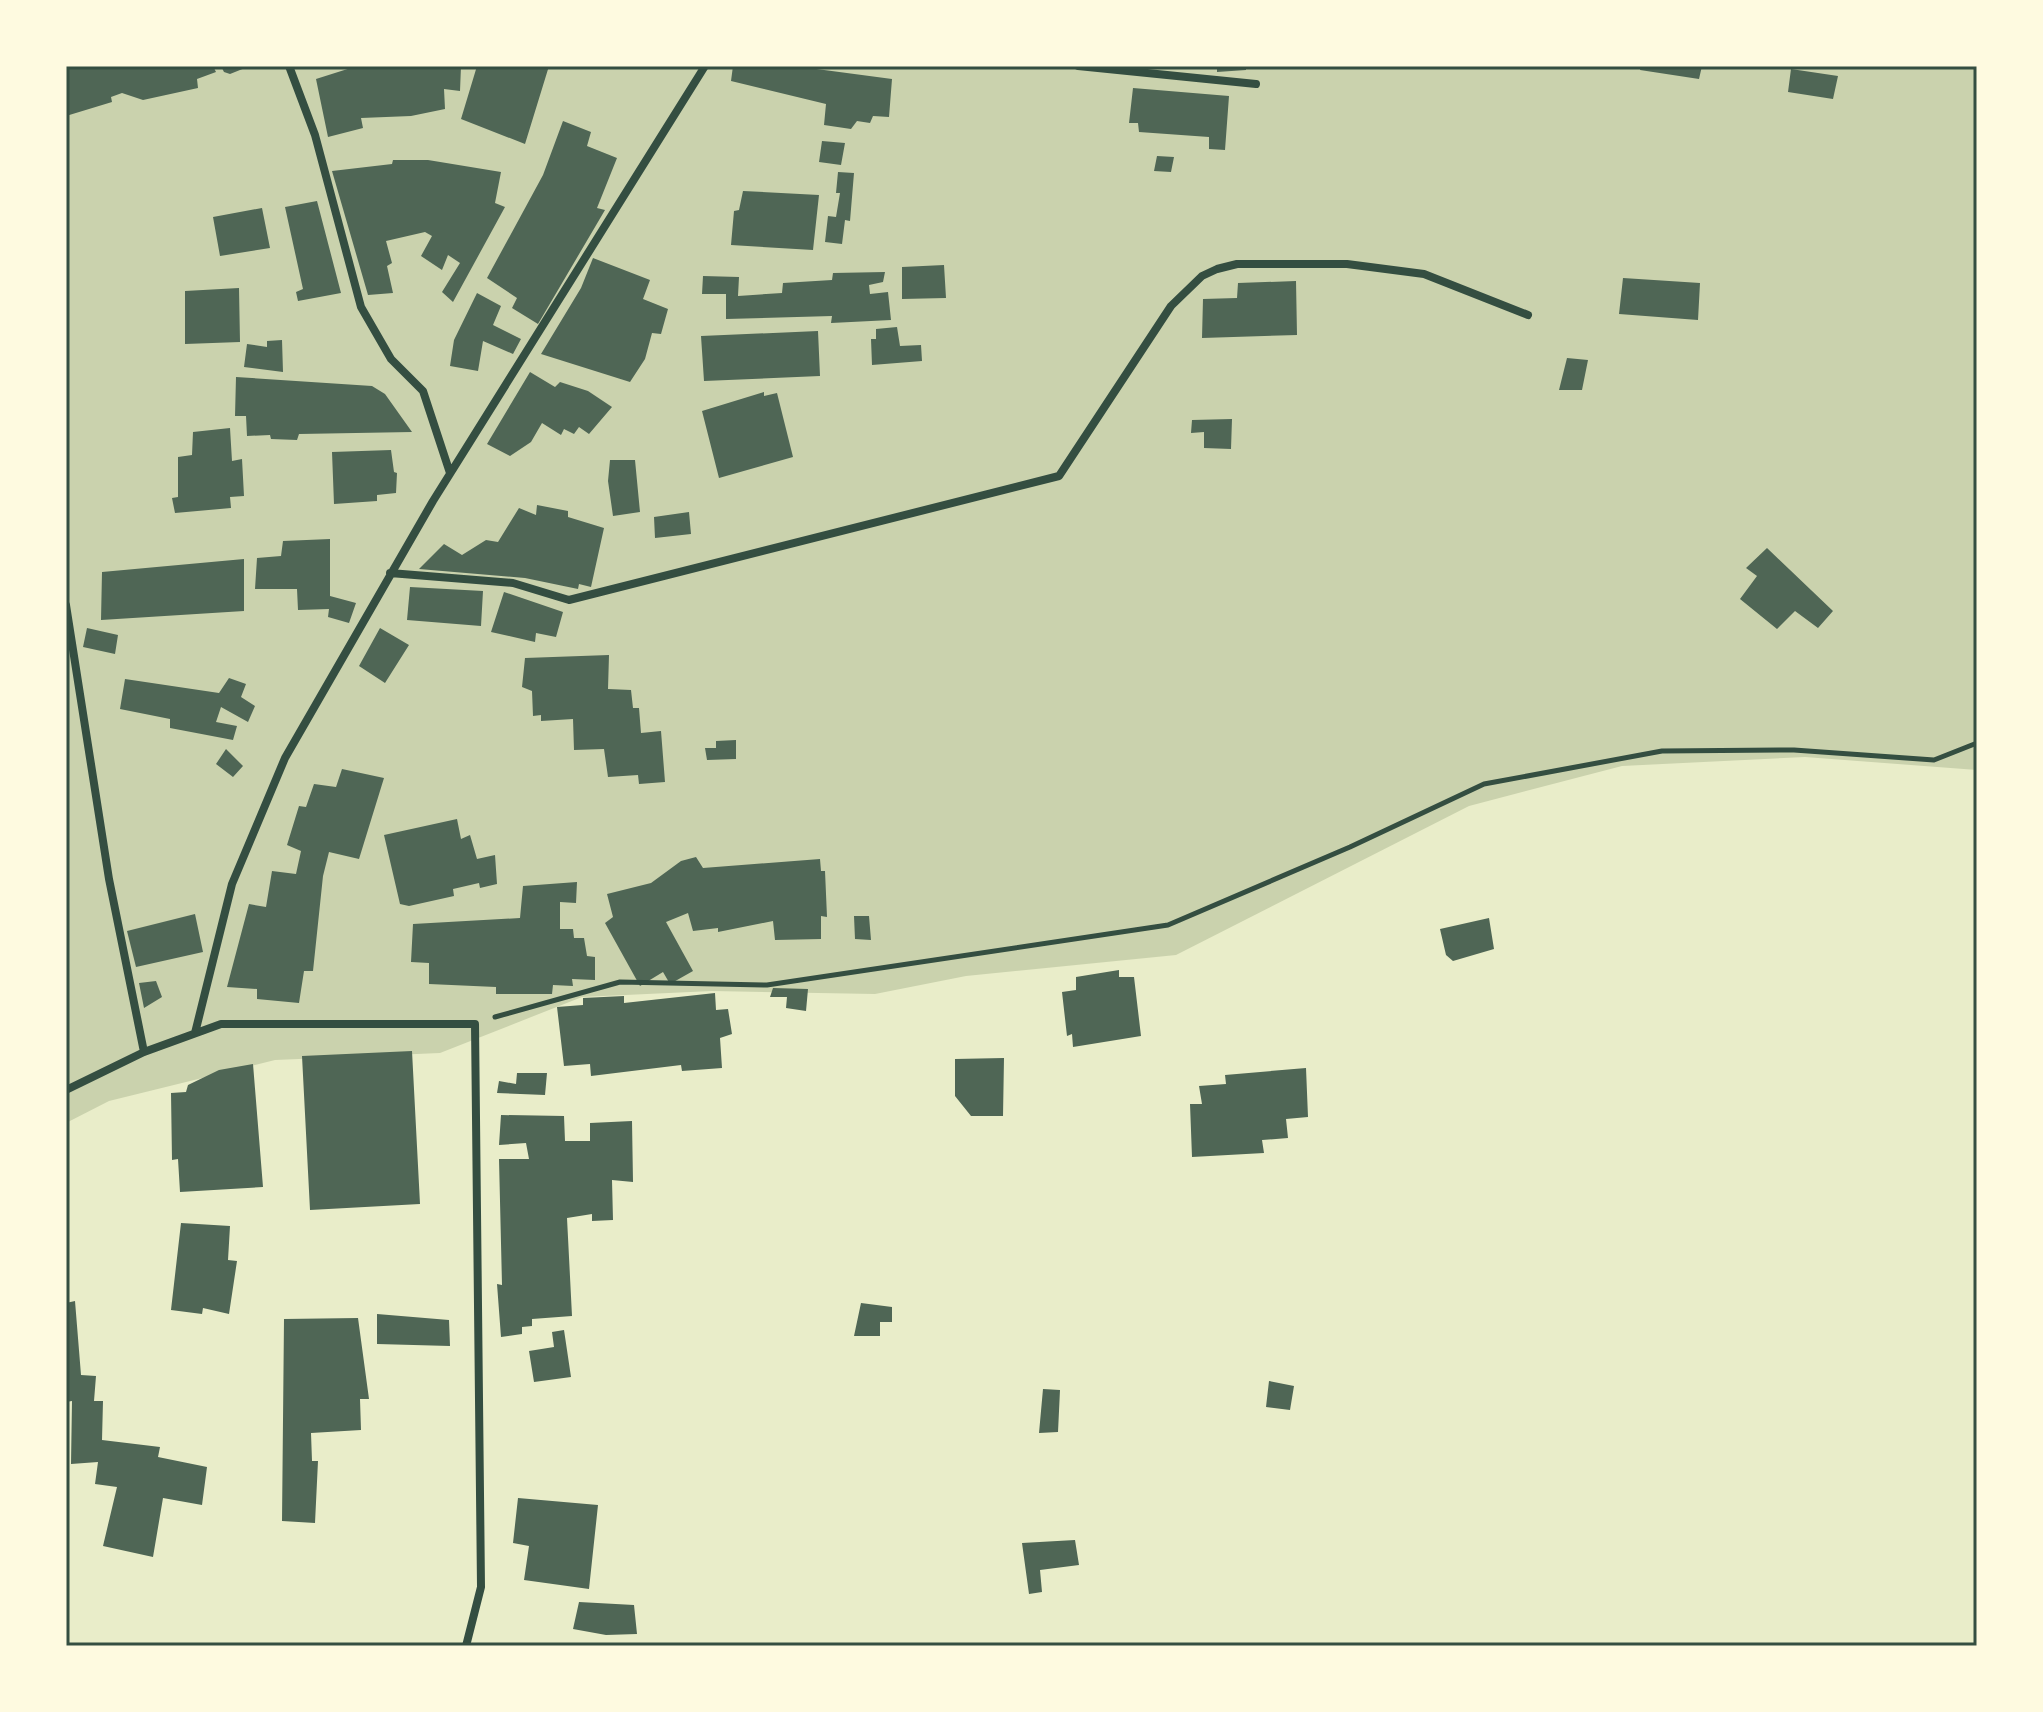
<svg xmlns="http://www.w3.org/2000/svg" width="2043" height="1712" font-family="'Asap Condensed',sans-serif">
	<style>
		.green { fill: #cad2ad }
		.building { fill: #4f6655 }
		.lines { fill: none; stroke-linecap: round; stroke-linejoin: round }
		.path { stroke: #344e41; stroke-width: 5 }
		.minor { stroke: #344e41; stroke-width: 8 }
		.neatline { fill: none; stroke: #344e41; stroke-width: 3 }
	</style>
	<rect width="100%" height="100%" fill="#e9edc9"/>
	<!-- green -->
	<path class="green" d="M66 66H1977V770L1805 757 1622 766 1469 806 1176 955 966 976 875 994 712 991 582 997 440 1053 275 1060 109 1101 66 1123Z"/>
	<!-- building -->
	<path class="building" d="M78 66H213L216 72 197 79 198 88 143 100 122 93 111 97 112 102 66 116V70Z
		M221 66H250L230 74 224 72Z
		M357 66H461L460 91 444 89 445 109 411 116 361 118 363 128 328 137 316 79Z
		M477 66H549L525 144 461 119Z
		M733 66H794L892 79 889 117 873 116 870 123 857 121 851 129 824 125 826 104 731 81Z
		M1217 66H1246V70L1217 72Z
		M1641 66H1702L1699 79 1640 70Z
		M1791 69 1838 76 1833 99 1788 92Z
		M1133 88 1229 96 1225 150 1209 149V137L1139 132 1138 123H1129Z
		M563 121 591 132 587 146 617 158 597 208 605 210 538 324 512 308 517 298 487 278 543 175Z
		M822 141 845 143 841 165 819 162Z
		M1157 156 1174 157 1171 172 1154 171Z
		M393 160H428L501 172 495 203 505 207 453 302 442 292 460 263 448 255 442 270 421 256 432 236 425 232 386 241 392 263 387 266 393 293 368 295 332 171 392 164Z
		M838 172 854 173 850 221 845 220 842 244 825 242 828 216 836 217 840 193H836Z
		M743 191 819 195 813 250 731 245 734 211 739 210Z
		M317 201 341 293 298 301 296 292 303 289 285 207Z
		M262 208 270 248 220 256 213 217Z
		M593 258 650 280 643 299 668 309 661 334 652 333 645 359 630 382 541 354 581 288Z
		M944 265 946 298 902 299V267Z
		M885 272 883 282 869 285 870 294 888 292 891 320 831 323 832 316 726 319V294H702L703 276 739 277 738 296 782 293 783 283 832 280 833 273Z
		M1623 278 1700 283 1698 320 1619 314Z
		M1296 281 1297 335 1202 338 1203 299 1237 298 1238 283Z
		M239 288 240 342 185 344V291Z
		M477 293 501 306 493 325 521 339 513 354 483 341 478 371 450 366 454 340Z
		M897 327 900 346 921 345 922 361 872 365 871 339H876V329Z
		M818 331 820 376 704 381 701 336Z
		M282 340 283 372 244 367 247 344 267 347V341Z
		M1567 358 1588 360 1582 390H1559Z
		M530 372 555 387 560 382 588 391 612 407 589 434 579 427 574 434 564 429 561 435 542 423 531 442 510 456 487 444Z
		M236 377 372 386 385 394 412 432 299 434 297 440 271 439 270 435 247 436 246 416H235Z
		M764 392V396L777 393 793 457 719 478 702 411Z
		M1232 419 1231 449 1204 448V432L1191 433 1192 420Z
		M230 428 232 461 242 459 244 496 230 497 231 508 175 513 172 498 178 497V457L192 455 193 432Z
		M391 450 394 472 397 473 396 493 377 495V501L334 504 332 452Z
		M610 460H635L640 512 613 516 608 481Z
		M537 505 568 511V517L604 528 591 587 579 584 578 589 525 578 419 569 444 544 462 555 486 540 498 542 519 508 536 515Z
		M689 512 691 534 655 538 654 517Z
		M330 539V596L356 603 349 623 328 617 329 609 298 610 297 589H255L257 558 281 556 283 541Z
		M1767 548 1833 611 1818 628 1795 611 1777 629 1740 599 1757 576 1746 568Z
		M244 559V611L101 620 102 572Z
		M410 587 483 591 481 626 407 620Z
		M504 592 563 612 556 637 536 633 535 642 491 632Z
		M87 628 118 635 115 654 83 647Z
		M380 628 409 645 385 683 359 666Z
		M609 655 608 689 631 690 633 708H639L641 733 661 731 665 782 639 784 638 775 608 777 604 749 574 750 573 719 541 721V715L533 716 532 691 522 687 525 658Z
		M229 678 246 684 241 697 255 706 248 722 221 707 216 722 237 726 233 740 170 728V719L120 709 125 679 219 693Z
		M736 740V759L707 760 705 748H716V741Z
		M226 749 243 766 233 777 216 764Z
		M342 769 384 778 359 859 329 852 323 876 313 971H304L299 1003 257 999V989L227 987 249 904 266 907 272 871 296 874 301 851 287 845 299 806 306 807 314 784 336 787Z
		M457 819 461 839 470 835 477 859 495 855 497 884 480 888 479 883 453 889 454 896 409 906 400 904 384 835Z
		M696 857 703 868 820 859 821 871H825L827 917 821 916V939L775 940 773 921 718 932V928L693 931 688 913 666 922 693 971 670 984 663 972 640 986 605 923 613 917 607 894 651 883 681 861Z
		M577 882 576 903 560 902V929H573L574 938H584L587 956 595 957V980L572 979 573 986 553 985 552 994H496V987L429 984V963L411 962 413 924 520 918 523 886Z
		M195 914 203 952 136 967 127 931Z
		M854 916H869L871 940 855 939Z
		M1489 918 1494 949 1453 961 1446 955 1440 929Z
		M1119 970V977H1134L1141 1036 1073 1047 1072 1034 1067 1036 1062 992 1076 990V977Z
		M156 981 162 997 144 1008 139 983Z
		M773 988 808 989 806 1011 786 1008 787 997H770Z
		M715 993 716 1010 728 1009 732 1034 720 1038 722 1068 682 1071 681 1065 591 1076 590 1064 564 1066 557 1007 583 1005V998L624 996V1003Z
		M412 1051 420 1204 310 1210 302 1056Z
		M1004 1058 1003 1116H971L955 1096V1059Z
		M253 1064 263 1187 180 1192 178 1159 172 1160 171 1093 186 1092 188 1085 219 1070Z
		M1306 1068 1308 1117 1286 1119 1288 1138 1262 1140 1264 1153 1192 1157 1190 1104H1202L1199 1086 1226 1084 1225 1075Z
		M517 1073H547L545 1095 497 1093 499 1081 516 1084Z
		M501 1115 564 1116 565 1141H590V1123L632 1121 633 1182 612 1180 613 1220 592 1221V1214L567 1218 572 1316 532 1319V1326L522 1327V1334L501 1337 497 1284 502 1285 499 1159H529L526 1143 499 1145Z
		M181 1223 230 1226 228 1260 237 1261 229 1314 203 1308 202 1314 171 1310Z
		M75 1301 81 1375 96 1376 94 1401H103L102 1440 160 1447 158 1457 207 1467 202 1505 163 1498 153 1557 103 1546 117 1487 95 1484 98 1462 71 1464 72 1401 66 1402V1303Z
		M861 1303 892 1307V1322H880V1336H854Z
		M377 1314 449 1320 450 1346 377 1344Z
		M358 1318 369 1399H360L361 1430 311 1433 312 1461H318L315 1523 282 1521 284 1319Z
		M564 1330 571 1377 534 1382 529 1351 554 1347 552 1332Z
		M1269 1381 1294 1386 1290 1410 1266 1407Z
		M1043 1389 1060 1390 1058 1432 1039 1433Z
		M518 1498 598 1505 589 1589 524 1580 529 1546 513 1543Z
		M1075 1540 1079 1565 1040 1570 1042 1592 1029 1594 1022 1543Z
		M579 1602 634 1605 637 1634 606 1635 573 1629Z"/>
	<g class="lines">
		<!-- path -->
		<path class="path" d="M495 1017 620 982 767 985 1168 925 1350 847 1484 784 1662 751 1794 750 1934 760 1977 743"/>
		<!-- minor -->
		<path class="minor" d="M289 66 315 135 361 307 391 359 423 391 450 473
			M1078 66 1256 84
			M390 573 513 583 569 600 1059 476 1171 306 1202 276 1217 269 1237 264H1347L1424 274 1528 315
			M66 605 109 879 144 1052
			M195 1033 232 884 285 758 433 501 705 66
			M66 1090 144 1052 221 1024H475L481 1587 466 1646"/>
	</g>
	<!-- border -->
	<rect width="2043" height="1712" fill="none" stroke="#fefae0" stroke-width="136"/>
	<rect x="68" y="68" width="1907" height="1576" class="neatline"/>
</svg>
